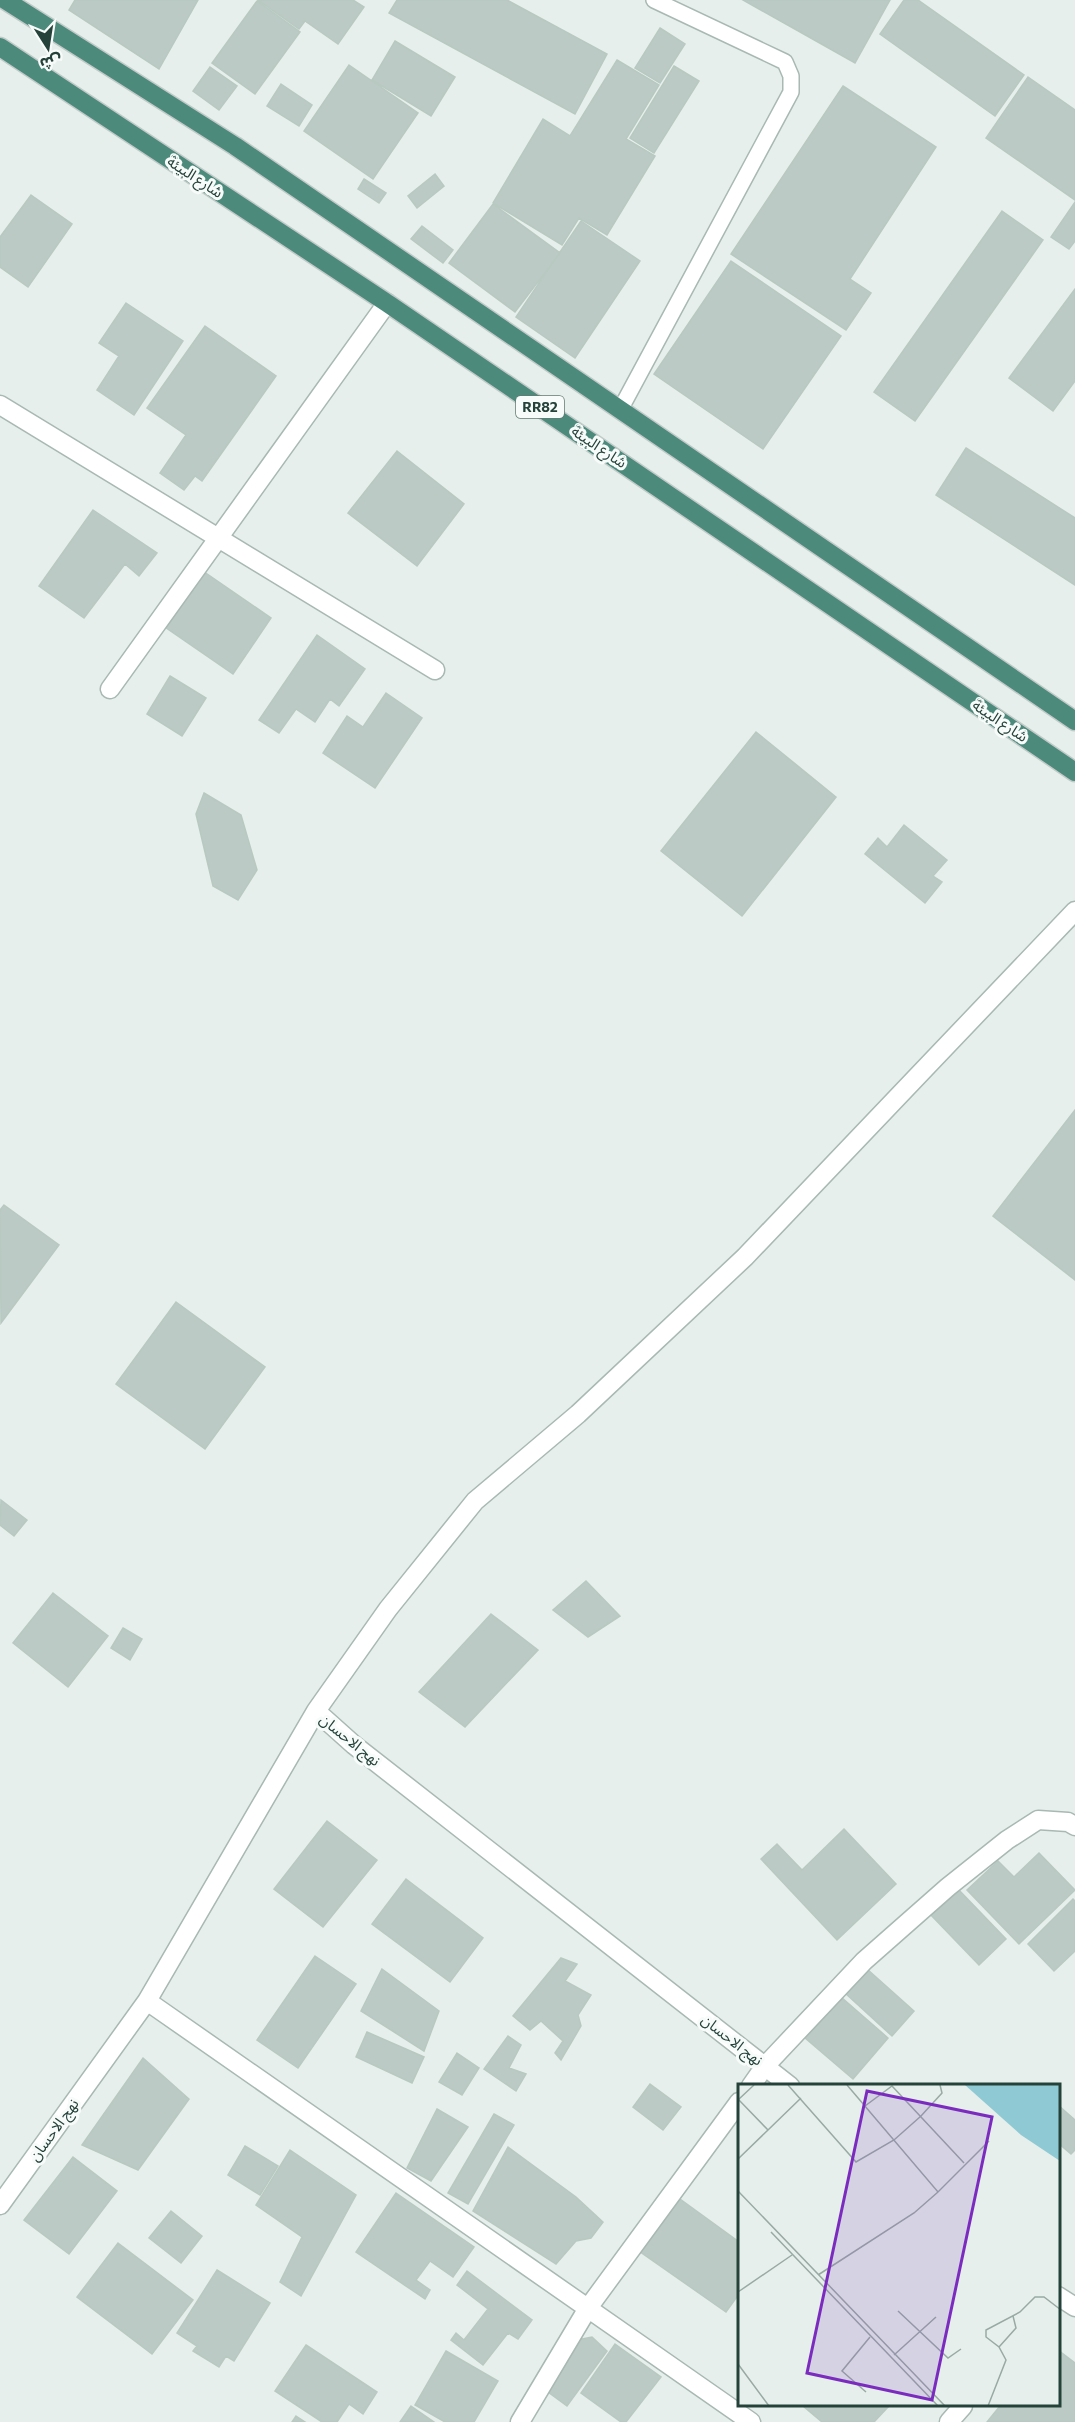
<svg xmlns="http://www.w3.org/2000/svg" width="1075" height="2422" font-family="Commissioner,'Noto Sans Arabic',sans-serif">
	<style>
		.building { fill: #bbcac4; stroke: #b8c9c2; stroke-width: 1.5 }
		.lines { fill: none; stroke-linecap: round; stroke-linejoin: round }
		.service-casing { stroke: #a8b8b2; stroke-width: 18 }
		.minor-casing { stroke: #a8b8b2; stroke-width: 21 }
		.trunk-casing { stroke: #c2cac8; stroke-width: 21 }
		.service { stroke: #fff; stroke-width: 15 }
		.minor { stroke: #fff; stroke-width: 18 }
		.trunk { stroke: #4c8a7c; stroke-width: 18 }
		.labels { text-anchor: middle; stroke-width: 6; stroke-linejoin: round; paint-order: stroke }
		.shield { fill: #f7fbf9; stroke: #637a73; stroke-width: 1.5 }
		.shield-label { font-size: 14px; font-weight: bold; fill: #24423a }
		.street-label { font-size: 15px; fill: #24423a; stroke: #f7fbf9 }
		.inset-road { fill: none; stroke: #98aaa4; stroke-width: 1.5 }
		.view { fill: #7b2cbf; fill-opacity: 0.15; stroke: #7b2cbf; stroke-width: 3 }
		.inset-edge { fill: none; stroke: #24423a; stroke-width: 3 }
	</style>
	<rect width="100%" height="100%" fill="#e6efeb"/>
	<!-- building -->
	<path class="building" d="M75 0H198L159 69 69 10Z
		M258 0H353L364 7 338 44 305 21 299 29Z
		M397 0H507L607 54 575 114 389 13Z
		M743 0H890L855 63Z
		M904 0H918L1024 75 995 116 880 34Z
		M257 1 300 32 255 94 212 63Z
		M660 28 685 44 660 83 635 68Z
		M395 41 455 77 431 116 372 80Z
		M617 60 659 85 626 139 655 156 607 235 579 218 562 245 493 203 543 119 570 136Z
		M349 65 418 113 373 179 304 131Z
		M674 66 699 81 654 153 630 138Z
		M210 67 237 86 219 110 193 91Z
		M1028 77 1075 110V200L986 138Z
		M281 84 312 105 299 126 267 106Z
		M843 86 936 147 850 279 871 293 846 330 731 254Z
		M435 174 444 186 417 208 408 196Z
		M364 179 386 193 379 203 358 189Z
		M31 195 72 224 28 287 0 267V237Z
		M1075 202V241L1069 249 1051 237Z
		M493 204 560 253 515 312 449 263Z
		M1002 211 1043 240 915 421 874 392Z
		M581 221 640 261 575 358 516 317Z
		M422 226 453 250 443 263 411 239Z
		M731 261 841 336 763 449 654 374Z
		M1075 289V381L1053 411 1009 378Z
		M126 303 183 341 134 415 97 390 119 356 99 343Z
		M205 326 276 376 202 481 195 476 184 490 160 473 186 435 147 408Z
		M966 448 1075 518V585L936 495Z
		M397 451 464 504 417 566 348 513Z
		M93 510 157 553 139 576 125 564 84 618 39 586Z
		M200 569 271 618 233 674 162 625Z
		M317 635 365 669 339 706 330 699 315 722 296 709 279 733 259 720Z
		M170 676 206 698 182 736 147 714Z
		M386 693 422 718 375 788 323 753 347 716 363 727Z
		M756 732 836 797 742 916 661 851Z
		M204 793 241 815 257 870 238 900 213 886 196 814Z
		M904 825 947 860 933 876 942 882 925 903 865 854 878 838 887 847Z
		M1075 1110V1280L993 1216Z
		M4 1205 59 1245 1 1323 0 1210Z
		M176 1302 265 1367 205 1449 116 1384Z
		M1 1500 27 1520 14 1536 0 1525Z
		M586 1581 620 1616 588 1637 553 1610Z
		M53 1593 108 1636 68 1687 13 1643Z
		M491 1614 538 1650 465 1727 419 1692Z
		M123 1628 142 1639 130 1660 111 1648Z
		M327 1821 377 1860 323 1927 274 1889Z
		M844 1829 896 1884 837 1940 761 1859 777 1844 802 1870Z
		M1039 1853 1075 1890 1019 1944 967 1890 998 1861 1014 1877Z
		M406 1879 483 1938 450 1982 372 1924Z
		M957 1888 1006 1939 979 1965 929 1913Z
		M1073 1899 1075 1901V1951L1054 1971 1028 1944Z
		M315 1956 356 1984 298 2068 257 2040Z
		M561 1958 577 1964 565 1981 591 1995 578 2015 581 2026 561 2060 555 2053 563 2041 541 2021 530 2030 513 2016Z
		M382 1969 439 2011 424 2051 361 2011Z
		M867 1969 914 2011 892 2036 845 1993Z
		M841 1997 888 2038 853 2079 805 2038Z
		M367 2032 424 2057 412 2083 356 2057Z
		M508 2036 521 2045 509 2068 526 2074 516 2091 484 2069Z
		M457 2053 479 2068 462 2095 439 2082Z
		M143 2058 189 2099 138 2170 82 2145Z
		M650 2084 681 2107 663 2130 633 2107Z
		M1058 2105 1075 2120V2150L1071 2154 1058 2143Z
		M437 2109 468 2127 431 2181 407 2168Z
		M494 2114 514 2125 468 2204 448 2193Z
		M245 2146 278 2166 260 2195 228 2175Z
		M508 2147 576 2197 603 2222 591 2238 576 2241 556 2264 473 2211Z
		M290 2150 356 2195 301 2296 280 2282 302 2237 256 2205Z
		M73 2157 117 2191 69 2254 24 2220Z
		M396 2193 474 2247 453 2277 430 2261 416 2280 430 2290 425 2299 356 2252Z
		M680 2199 739 2242V2294L726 2312 639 2251Z
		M171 2211 202 2236 181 2263 149 2238Z
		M118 2243 193 2300 152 2354 77 2297Z
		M217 2270 270 2303 234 2361 226 2356 219 2367 193 2351 197 2346 177 2333Z
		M467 2271 532 2320 518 2339 508 2333 483 2365 451 2340 456 2333 464 2340 488 2309 457 2285Z
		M592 2337 607 2351 567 2406 544 2389 572 2341Z
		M615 2344 661 2377 626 2422H621L581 2393Z
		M306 2345 377 2392 363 2414 349 2404 337 2422H322L275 2391Z
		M1058 2350 1075 2363V2422H987L1000 2406H1058Z
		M446 2351 498 2381 474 2422H445L415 2405Z
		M411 2406 434 2422H400Z
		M803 2406H889L874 2422H822Z
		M296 2416 305 2422H292Z"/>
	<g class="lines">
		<defs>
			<path id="service" d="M620 410 791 92V76L785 62 654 0"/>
			<path id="minor" d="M0 405 435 670
				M110 689 387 303
				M316 1711 388 1609 475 1501 578 1414 745 1257 1075 911
				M147 2001 751 2422
				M751 2086 765 2066 864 1961 948 1887 1007 1840 1038 1820 1068 1822 1075 1826
				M0 2205 147 2001 316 1711 354 1745 790 2086
				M1058 2296 1075 2307
				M520 2422 588 2308 739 2102
				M949 2422 963 2406"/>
			<path id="trunk" d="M5 0 235 146 1075 721
				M0 47 387 303 1075 772"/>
		</defs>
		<!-- service casing -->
		<use href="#service" class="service-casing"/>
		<!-- minor casing -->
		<use href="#minor" class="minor-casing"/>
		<!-- trunk casing -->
		<use href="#trunk" class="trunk-casing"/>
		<!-- service -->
		<use href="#service" class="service"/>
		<!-- minor -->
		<use href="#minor" class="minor"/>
		<!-- trunk -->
		<use href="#trunk" class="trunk"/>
	</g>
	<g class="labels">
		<!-- shield labels -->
		<rect class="shield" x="516" y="396" width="48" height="22" rx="4.5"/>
		<g class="shield-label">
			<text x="540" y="412">RR82</text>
		</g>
		<!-- street labels -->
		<g class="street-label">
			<text transform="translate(195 177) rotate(33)" y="5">شارع البيئة</text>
			<text transform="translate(599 447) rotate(34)" y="5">شارع البيئة</text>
			<text transform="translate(1000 721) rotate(34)" y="5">شارع البيئة</text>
			<text transform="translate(350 1740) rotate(39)" y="5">نهج الاحسان</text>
			<text transform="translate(732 2040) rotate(38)" y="5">نهج الاحسان</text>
			<text transform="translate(54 2130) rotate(-54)" y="5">نهج الاحسان</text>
		</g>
	</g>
	<!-- overview -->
	<g transform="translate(738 2084)">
		<rect width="322" height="322" fill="#e6efeb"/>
		<path d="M227 1H322V77L283 51Z" fill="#8ec9d4"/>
		<path class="inset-road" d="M50 1 118 78 156 56 183 32 204 9 202 1M109 1 200 108 251 57M0 15 30 46 0 75M1 15 16 1M127 22 154 2 226 79M30 46 63 14M0 107 207 322M33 148 200 322M80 191 176 129 200 108M0 208 54 171M160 227 210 274 223 265M261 263 278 244 275 232M156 271 198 233M0 280 31 322M128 308 104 287 132 253M250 322 268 276 261 263 248 253V246L282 228 297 213H306L323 226"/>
		<path class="view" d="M129 7 254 33 194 316 69 289Z"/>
		<rect width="322" height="322" class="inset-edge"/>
	</g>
	<!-- north arrow -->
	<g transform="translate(48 48) rotate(168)" stroke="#f7fbf9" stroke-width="4.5" paint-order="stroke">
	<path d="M0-4.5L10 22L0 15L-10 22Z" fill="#24423a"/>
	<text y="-9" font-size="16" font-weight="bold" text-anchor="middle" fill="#24423a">ش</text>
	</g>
</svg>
